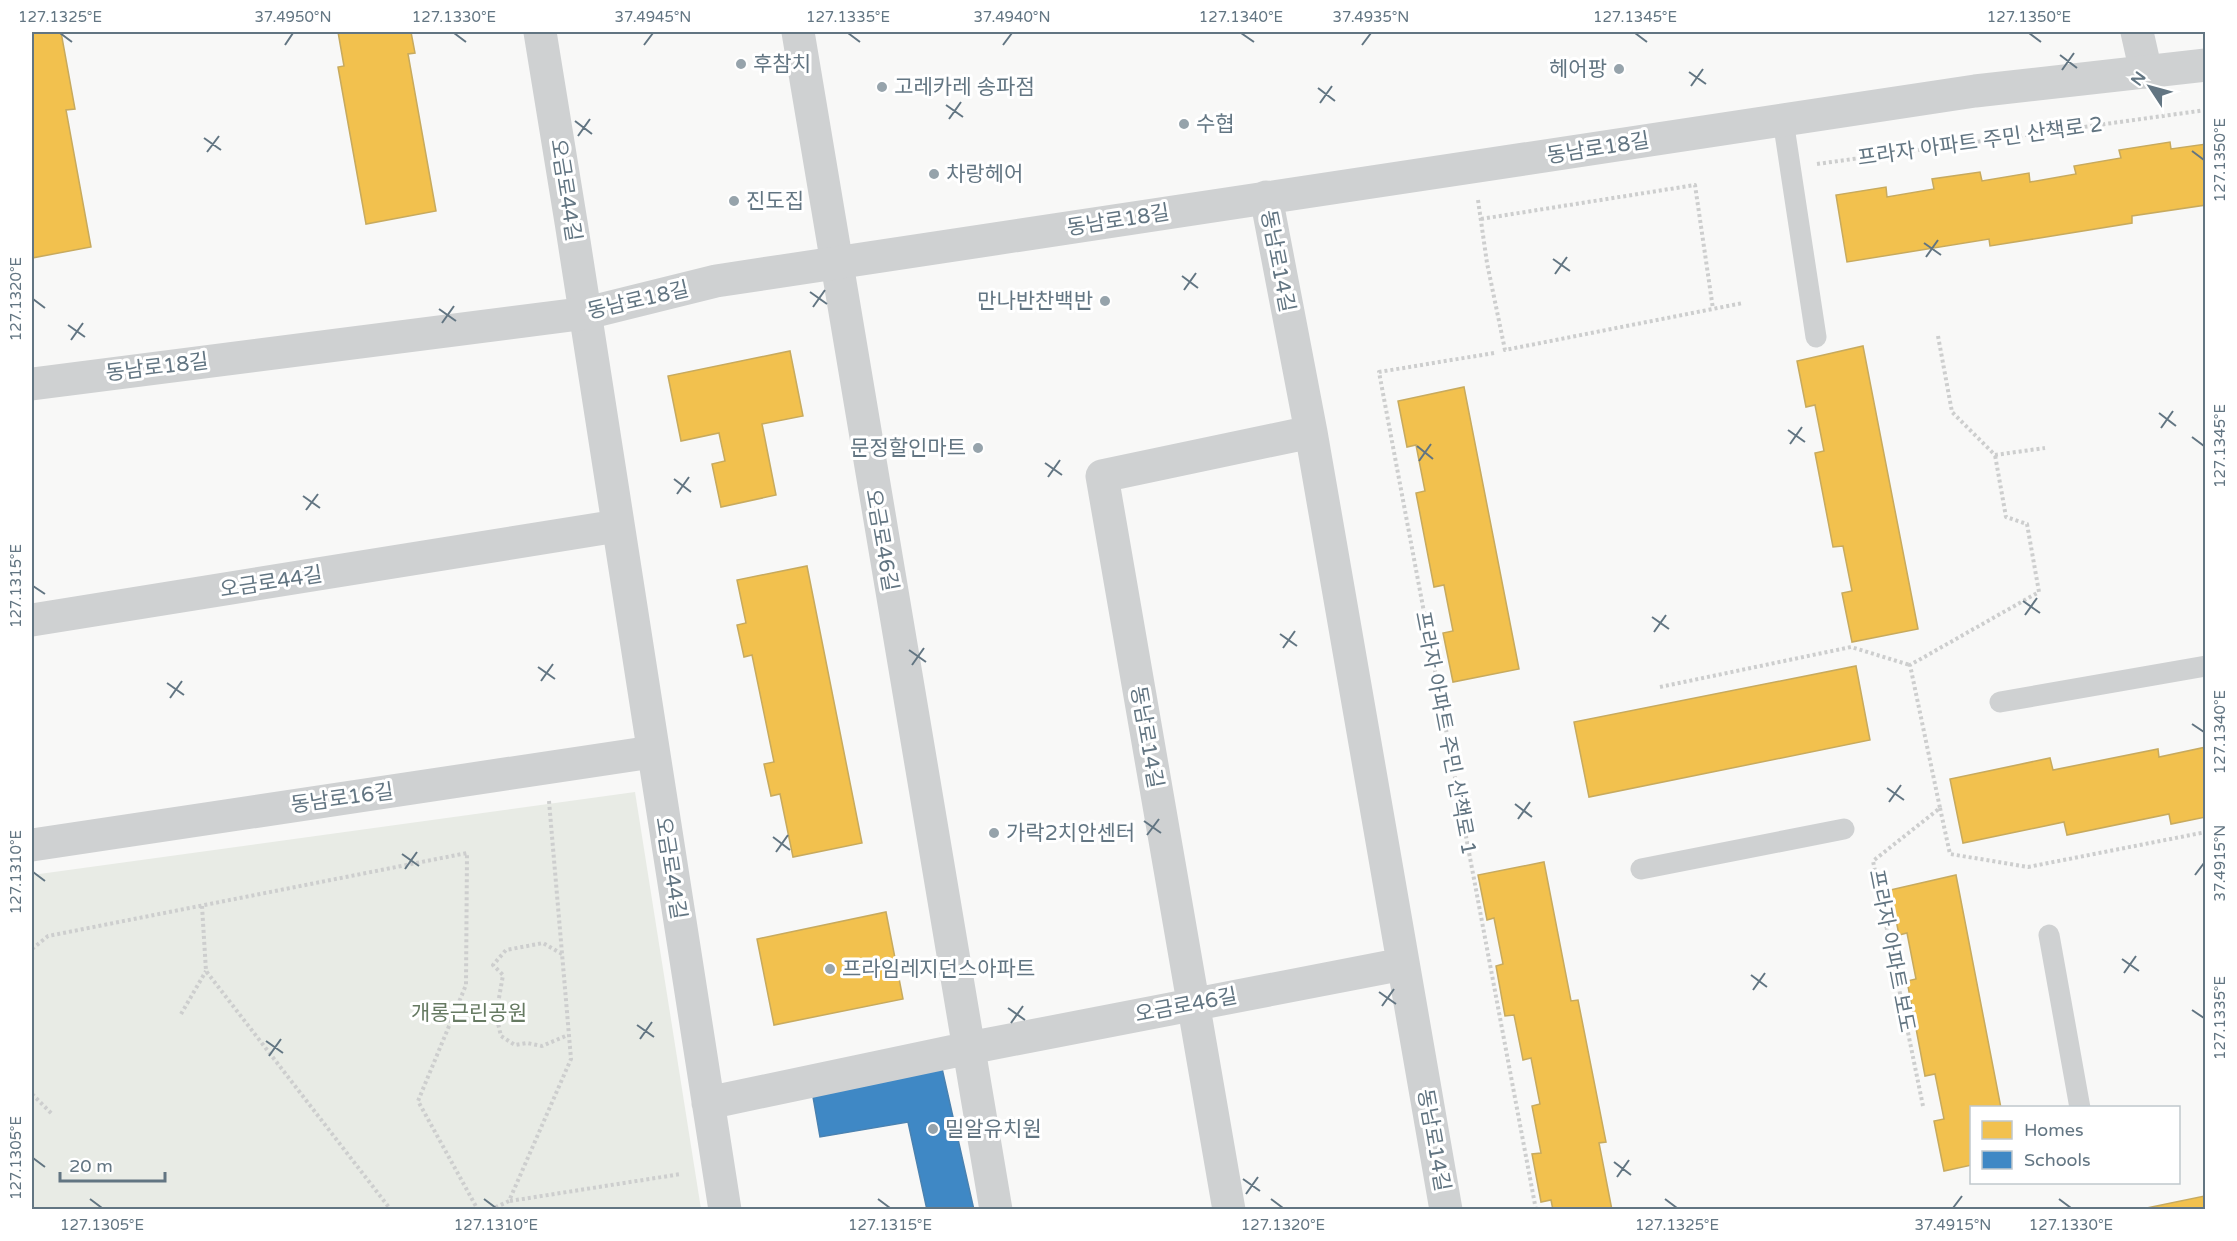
<svg xmlns="http://www.w3.org/2000/svg" width="2237" height="1241" font-family="'Varela Round','Noto Sans KR',sans-serif">
	<style>
		.green { fill: #e8ebe5 }
		.homes { fill: #f2c14e; stroke: #c7aa5e; stroke-width: 1.5 }
		.schools { fill: #3f88c5; stroke: #4a82b1; stroke-width: 1.5 }
		.lines { fill: none; stroke-linecap: round; stroke-linejoin: round }
		.path { stroke: #cdcece; stroke-width: 4; stroke-dasharray: 3 3; stroke-linecap: butt }
		.service { stroke: #cfd1d2; stroke-width: 21 }
		.minor { stroke: #cfd1d2; stroke-width: 33 }
		.tertiary { stroke: #cfd1d2; stroke-width: 33 }
		.ticks { fill: none; stroke: #627582; stroke-width: 2 }
		.poi-dot { fill: #96a3ab; stroke: #fff; stroke-width: 2 }
		.labels { text-anchor: middle; stroke-width: 6; stroke-linejoin: round; paint-order: stroke }
		.poi-label { font-size: 21px; fill: #627582; stroke: #fff; text-anchor: start }
		.street-label { font-size: 21px; fill: #627582; stroke: #fff }
		.park-label { font-size: 21px; fill: #667a62; stroke: #fff }
		.neatline { fill: none; stroke: #627582; stroke-width: 2 }
		.ticks-label { font-size: 15px; text-anchor: middle; fill: #627582 }
	</style>
	<rect width="100%" height="100%" fill="#f8f8f7"/>
	<!-- green -->
	<path class="green" d="M635 792 701 1209H32V875Z"/>
	<!-- homes -->
	<path class="homes" d="M32 32H61L75 109 66 110 91 247 32 258Z
		M338 32H411L415 53 408 54 436 211 366 224 338 67 344 66Z
		M2170 142 2171 149 2206 144V205L2132 216V223L1990 246 1989 239 1847 262 1836 195 1886 187 1887 197 1934 189 1932 179 1980 172 1982 181 2029 173 2030 182 2076 174 2074 166 2121 158 2119 150Z
		M1863 346 1918 629 1852 642 1842 593 1852 591 1843 546 1833 547 1815 453 1824 451 1815 405 1806 407 1797 361Z
		M790 351 803 416 762 424 776 495 721 507 712 464 725 461 719 433 681 441 668 376Z
		M1464 387 1519 669 1453 682 1443 633 1453 631 1444 585 1434 587 1416 493 1425 491 1416 445 1407 447 1398 401Z
		M807 566 862 843 793 857 780 794 771 796 764 764 774 762 752 655 744 657 737 625 746 623 737 580Z
		M1856 666 1870 740 1589 797 1574 722Z
		M2206 747V817L2171 824 2169 814 2067 835 2064 822 1963 843 1950 779 2050 758 2053 770 2158 749 2159 757Z
		M1544 862 1571 1001 1578 1000 1606 1142 1599 1143 1612 1210H1553L1551 1200 1541 1202 1532 1154 1541 1153 1532 1106 1540 1104 1531 1058 1523 1060 1514 1015 1505 1016 1496 966 1503 964 1494 918 1487 920 1478 875Z
		M1956 875 2001 1108H1972V1165L1944 1171 1934 1121 1944 1119 1935 1074 1925 1076 1907 981 1916 979 1907 933 1899 935 1890 890Z
		M886 912 903 999 774 1025 757 939Z
		M2206 1187V1210H2137L2205 1196Z"/>
	<!-- schools -->
	<path class="schools" d="M941 1064 974 1210H927L908 1122 820 1137 812 1091Z"/>
	<g class="lines">
		<!-- path -->
		<path class="path" d="M1817 164 2206 110
			M1478 200 1487 263 1505 350 1743 303
			M1481 219 1695 185 1713 309
			M1938 336 1952 412 1995 455 2045 448
			M1494 353 1379 372 1536 1210
			M1660 687 1851 647 1910 665
			M1940 808 1950 854 2028 867 2206 832
			M202 906 206 971 391 1210
			M32 949 48 936 467 853 466 985 418 1101 478 1210
			M562 954 543 943 506 950 493 965 503 975 496 1015 501 1036 515 1045 527 1043 542 1046 568 1035
			M181 1014 206 971
			M32 1094 52 1114
			M1923 1106 1873 861 1940 808 1910 665 2039 592 2027 524 2006 517 1995 455
			M510 1201 681 1174
			M490 1210 509 1201 571 1059 549 801"/>
		<!-- service -->
		<path class="service" d="M1783 120 1816 337
			M2000 702 2206 666
			M1641 869 1844 829
			M2049 935 2080 1108"/>
		<!-- minor -->
		<path class="minor" d="M540 32C605 424 663 817 725 1210
			M798 32 996 1210
			M2137 32 2146 72
			M1266 197 1311 432 1446 1210
			M32 620 617 526
			M32 845 652 752
			M708 1103 969 1048 1403 964
			M1229 1210 1102 476 1311 432"/>
		<!-- tertiary -->
		<path class="tertiary" d="M32 384 587 313 716 281 1975 91 2206 65"/>
	</g>
	<!-- ticks -->
	<path class="ticks" d="M60 33 72 42M454 33 466 42M848 33 860 42M1241 33 1254 42M1635 33 1647 42M2029 33 2041 42M285 45 293 33M644 45 653 33M1003 45 1012 33M1362 45 1371 33M2060 55 2077 68M2062 70 2074 53M1689 72 1706 84M1691 86 1703 69M1318 88 1335 101M1320 103 1332 86M946 105 963 117M949 119 961 102M575 121 592 134M578 136 590 119M204 138 221 150M2192 151 2204 160M207 152 219 136M1924 243 1941 255M1926 257 1938 240M1553 259 1570 271M1555 274 1567 257M1182 276 1198 288M1184 290 1196 273M810 292 827 304M33 299 45 308M813 307 825 290M439 309 456 321M442 323 454 306M68 325 85 337M71 340 83 323M2159 413 2176 426M2161 428 2173 411M1788 430 1805 442M2192 437 2204 446M1790 444 1802 427M1417 446 1433 459M1419 461 1431 444M1045 463 1062 475M1048 477 1060 460M674 479 691 492M677 494 689 477M303 496 320 508M306 510 318 494M33 586 45 594M2023 601 2040 613M2025 615 2037 598M1652 617 1669 629M1654 632 1666 615M1280 634 1297 646M1283 648 1295 631M909 650 926 662M912 665 924 648M538 667 555 679M541 681 553 664M167 683 184 695M170 698 182 681M2192 724 2204 732M1887 788 1904 800M1889 802 1901 785M1515 804 1532 817M1518 819 1530 802M1144 821 1161 833M1147 835 1159 819M773 837 790 850M776 852 788 835M402 854 419 866M405 869 417 852M33 872 45 881M2195 875 2204 863M2122 959 2139 971M2124 973 2136 956M1751 975 1767 987M1753 990 1765 973M1379 992 1396 1004M1382 1006 1394 989M1008 1008 1025 1020M2192 1010 2204 1018M1011 1023 1023 1006M637 1025 654 1037M640 1039 652 1022M266 1041 283 1053M269 1056 281 1039M33 1158 45 1167M1614 1162 1631 1175M1617 1177 1629 1160M1243 1179 1260 1191M1246 1194 1258 1177M90 1199 102 1208M484 1199 496 1208M878 1199 890 1208M1271 1199 1283 1208M1665 1199 1677 1208M2059 1199 2071 1208M1953 1208 1962 1196"/>
	<!-- markers -->
	<g class="poi-dot">
		<circle cx="741" cy="64" r="6"/>
		<circle cx="1619" cy="69" r="6"/>
		<circle cx="882" cy="87" r="6"/>
		<circle cx="1184" cy="124" r="6"/>
		<circle cx="934" cy="174" r="6"/>
		<circle cx="734" cy="201" r="6"/>
		<circle cx="1105" cy="301" r="6"/>
		<circle cx="978" cy="448" r="6"/>
		<circle cx="994" cy="833" r="6"/>
		<circle cx="830" cy="969" r="6"/>
		<circle cx="933" cy="1129" r="6"/>
	</g>
	<g class="labels">
		<!-- poi labels -->
		<g class="poi-label">
			<text x="753" y="71">후참치</text>
			<text x="1607" y="76" text-anchor="end">헤어팡</text>
			<text x="894" y="94">고레카레 송파점</text>
			<text x="1196" y="131">수협</text>
			<text x="946" y="181">차랑헤어</text>
			<text x="746" y="208">진도집</text>
			<text x="1093" y="308" text-anchor="end">만나반찬백반</text>
			<text x="966" y="455" text-anchor="end">문정할인마트</text>
			<text x="1006" y="840">가락2치안센터</text>
			<text x="842" y="976">프라임레지던스아파트</text>
			<text x="945" y="1136">밀알유치원</text>
		</g>
		<!-- street labels -->
		<g class="street-label">
			<text transform="translate(1980 141) rotate(-8)" y="7">프라자 아파트 주민 산책로 2</text>
			<text transform="translate(1598 148) rotate(-9)" y="7">동남로18길</text>
			<text transform="translate(566 190) rotate(81)" y="7">오금로44길</text>
			<text transform="translate(1118 220) rotate(-9)" y="7">동남로18길</text>
			<text transform="translate(1278 261) rotate(79)" y="7">동남로14길</text>
			<text transform="translate(638 300) rotate(-13)" y="7">동남로18길</text>
			<text transform="translate(157 367) rotate(-7)" y="7">동남로18길</text>
			<text transform="translate(882 540) rotate(80)" y="7">오금로46길</text>
			<text transform="translate(271 582) rotate(-9)" y="7">오금로44길</text>
			<text transform="translate(1446 733) rotate(79)" y="7">프라자 아파트 주민 산책로 1</text>
			<text transform="translate(1147 737) rotate(80)" y="7">동남로14길</text>
			<text transform="translate(342 798) rotate(-8)" y="7">동남로16길</text>
			<text transform="translate(671 868) rotate(81)" y="7">오금로44길</text>
			<text transform="translate(1892 951) rotate(79)" y="7">프라자 아파트 보도</text>
			<text transform="translate(1186 1005) rotate(-11)" y="7">오금로46길</text>
			<text transform="translate(1434 1140) rotate(80)" y="7">동남로14길</text>
		</g>
		<!-- park labels -->
		<g class="park-label">
			<text x="469" y="1020">개롱근린공원</text>
		</g>
	</g>
	<!-- border -->
	<rect width="2237" height="1241" fill="none" stroke="#ffffff" stroke-width="66"/>
	<!-- legend -->
	<rect x="1970" y="1106" width="210" height="78" fill="#ffffff" stroke="#c0c8cd" stroke-width="1.5"/>
	<rect x="1982" y="1121" width="30" height="18" fill="#f2c14e" stroke="#c0c8cd" stroke-width="1.5"/>
	<text x="2024" y="1136" font-size="18" fill="#627582">Homes</text>
	<rect x="1982" y="1151" width="30" height="18" fill="#3f88c5" stroke="#c0c8cd" stroke-width="1.5"/>
	<text x="2024" y="1166" font-size="18" fill="#627582">Schools</text>
	<!-- north arrow -->
	<g transform="translate(2150 87) rotate(306)" stroke="#ffffff" stroke-width="4.5" paint-order="stroke">
	<path d="M0-4.5L10 22L0 15L-10 22Z" fill="#627582"/>
	<text y="-9" font-size="16" font-weight="bold" text-anchor="middle" fill="#627582">N</text>
	</g>
	<!-- scale -->
	<path d="M60 1172v9h105v-9" fill="none" stroke="#627582" stroke-width="3"/>
	<text x="69" y="1172" font-size="18" fill="#627582" stroke="#ffffff" stroke-width="4.5" paint-order="stroke">20 m</text>
	<rect x="33" y="33" width="2171" height="1175" class="neatline"/>
	<g class="ticks-label">
		<text x="60" y="22">127.1325°E</text>
		<text x="293" y="22">37.4950°N</text>
		<text x="454" y="22">127.1330°E</text>
		<text x="653" y="22">37.4945°N</text>
		<text x="848" y="22">127.1335°E</text>
		<text x="1012" y="22">37.4940°N</text>
		<text x="1241" y="22">127.1340°E</text>
		<text x="1371" y="22">37.4935°N</text>
		<text x="1635" y="22">127.1345°E</text>
		<text x="2029" y="22">127.1350°E</text>
		<text transform="translate(2220 160) rotate(-90)" y="5">127.1350°E</text>
		<text transform="translate(16 299) rotate(-90)" y="5">127.1320°E</text>
		<text transform="translate(2220 446) rotate(-90)" y="5">127.1345°E</text>
		<text transform="translate(16 586) rotate(-90)" y="5">127.1315°E</text>
		<text transform="translate(2220 732) rotate(-90)" y="5">127.1340°E</text>
		<text transform="translate(2220 863) rotate(-90)" y="5">37.4915°N</text>
		<text transform="translate(16 872) rotate(-90)" y="5">127.1310°E</text>
		<text transform="translate(2220 1018) rotate(-90)" y="5">127.1335°E</text>
		<text transform="translate(16 1158) rotate(-90)" y="5">127.1305°E</text>
		<text x="102" y="1230">127.1305°E</text>
		<text x="496" y="1230">127.1310°E</text>
		<text x="890" y="1230">127.1315°E</text>
		<text x="1283" y="1230">127.1320°E</text>
		<text x="1677" y="1230">127.1325°E</text>
		<text x="1953" y="1230">37.4915°N</text>
		<text x="2071" y="1230">127.1330°E</text>
	</g>
</svg>
